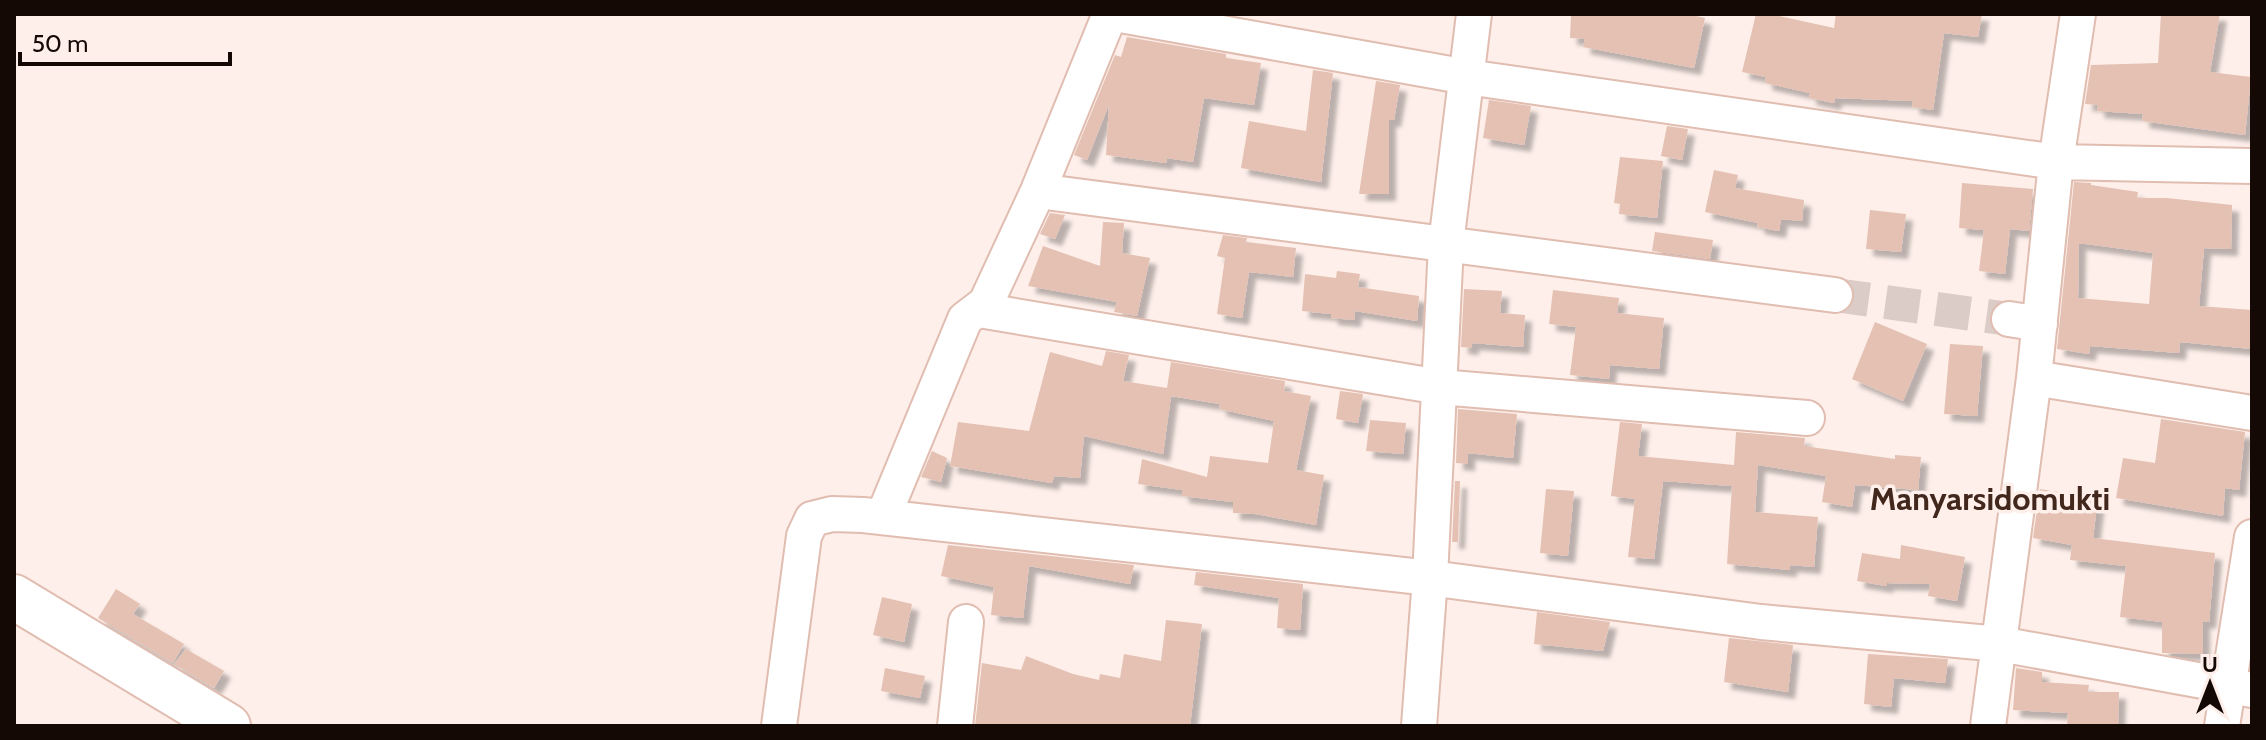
<svg xmlns="http://www.w3.org/2000/svg" width="2266" height="740" font-family="Cabin,sans-serif">
<style>
.building{fill:#e4c1b3;fill-rule:evenodd;filter:url(#shadow)}
.lines{fill:none;stroke-linecap:round;stroke-linejoin:round}
.street-tunnel{stroke:#dbccc8;stroke-width:34;stroke-dasharray:34 17;stroke-linecap:butt}
.street-casing{stroke:#e0bdb0;stroke-width:38}
.highway-casing{stroke:#e0bdb0;stroke-width:48}
.street{stroke:#fff;stroke-width:34}
.highway{stroke:#fff;stroke-width:44}
.labels{text-anchor:middle;stroke-width:7;stroke-linejoin:round;paint-order:stroke}
.quarter-label{font-size:32px;font-weight:bold;fill:#42271c;stroke:#feefea}
</style>
<defs>
<filter id="shadow"><feDropShadow dx="7" dy="7" stdDeviation="2" flood-color="#0004"/></filter>
</defs>
<rect width="100%" height="100%" fill="#feefea"/>
<!-- building -->
<path class="building" d="M1571 14H1687L1705 18 1694 68 1583 47 1585 39 1570 38Z
M1756 14H1770L1834 28 1836 14H1982L1978 37 1944 33 1933 110 1912 107 1913 101 1835 98 1834 103 1809 98 1810 93 1765 83 1766 77 1742 72Z
M2161 14H2220L2210 72 2251 77 2245 135 2142 121 2143 114 2097 111 2098 105 2085 104 2091 65 2158 63Z
M1127 37 1226 54V58L1261 63 1254 105 1204 98 1193 162 1167 158 1166 163 1106 155 1109 104 1087 160 1074 155 1115 55 1121 57Z
M1313 70 1333 73 1321 182 1241 168 1249 121 1306 131Z
M1376 81 1400 85 1394 120H1389V194H1359Z
M1489 100 1531 106 1524 145 1483 138Z
M1667 126 1688 129 1682 160 1661 156Z
M1620 157 1663 161 1657 218 1619 214 1620 204 1614 203Z
M1714 170 1738 175 1735 188 1804 200 1802 221 1781 219 1779 231 1757 227 1758 223 1705 212Z
M2074 182 2091 183V185L2138 192 2137 198H2167L2232 205 2231 249 2204 248 2199 306 2252 310V349L2180 342 2179 353 2090 346 2089 354 2057 349ZM2079 243 2153 253 2149 304 2078 298Z
M1962 183 2033 189 2029 231 2010 229 2005 274 1979 271 1984 230 1959 228Z
M1870 210 1906 214 1901 252 1866 249Z
M1050 213 1065 215 1055 239 1040 234Z
M1103 222 1124 223 1122 253 1150 258 1137 316 1114 312 1117 302 1028 286 1043 246 1100 266Z
M1655 232 1713 240 1710 259 1652 251Z
M1223 235 1247 238 1246 242 1296 248 1293 277 1249 272 1242 318 1217 314 1225 258 1217 256Z
M1337 271 1360 274 1358 287 1419 296 1417 321 1355 311 1354 320 1331 318V314L1302 311 1305 274 1336 278Z
M1464 289 1502 291 1500 313 1525 315 1523 347 1472 343V348L1461 347Z
M1553 290 1619 298 1617 313 1664 318 1659 369 1610 365 1609 379 1570 375 1576 327 1549 324Z
M1875 322 1927 344 1903 401 1852 379Z
M1950 344 1983 346 1977 416 1944 414Z
M1106 351 1129 355 1123 381 1167 388 1171 362 1285 381 1284 391 1311 396 1296 470 1324 475 1316 525 1255 514 1233 513V502L1182 496V490L1138 484 1142 459 1207 477 1210 456 1268 463 1274 421 1219 409 1220 404 1171 396 1163 454 1084 436 1080 478 1054 476 1052 483 950 466 958 422 1029 431 1050 352 1102 366Z
M1340 391 1363 394 1358 423 1336 419Z
M1458 409 1517 414 1513 458 1468 453V464L1456 463Z
M2161 419 2245 432 2239 490 2225 488 2223 516 2116 498 2123 458 2155 463Z
M1370 420 1406 423 1403 454 1366 451Z
M1620 422 1642 424 1638 456 1734 465 1736 432 1805 438 1804 446 1895 459V455L1921 457 1918 490 1855 485 1852 507 1822 502 1826 476 1758 465 1755 512 1818 517 1814 567 1790 565V570L1727 564 1732 486 1663 481 1654 559 1628 557 1635 499 1611 496Z
M932 451 947 458 941 482 921 477Z
M1455 481H1460L1458 542H1452Z
M1546 489 1574 491 1568 556 1540 553Z
M2040 489 2098 498 2093 538 2215 553 2209 622 2203 621V654L2162 653V622L2120 617 2126 566 2070 560 2072 545 2033 538Z
M948 545 1134 565 1130 584 1029 566 1023 618 991 615 994 587 941 576Z
M1901 545 1965 557 1957 601 1928 596 1930 584 1887 583 1886 586 1857 581 1862 553 1900 559Z
M1196 572 1303 584 1300 630 1277 628 1279 598 1194 585Z
M116 589 140 604 133 614 184 644 173 663 98 618Z
M882 597 912 604 904 642 873 635Z
M1537 612 1610 622 1603 651 1534 644Z
M1166 620 1202 624 1190 726H975L982 663 1021 670 1026 656 1073 674 1099 680 1100 674 1120 678 1124 654 1161 661Z
M1729 638 1793 645 1788 692 1724 682Z
M186 649 224 671 214 688 174 664Z
M1868 654 1948 659 1945 683 1894 678 1891 707 1864 704Z
M885 668 925 676 920 698 881 691Z
M2016 668 2042 672V682L2089 685 2088 692H2119L2118 726H2067L2068 713 2013 710Z"/>
<g class="lines">
<!-- street-tunnel -->
<path class="street-tunnel" d="M1835 295 2009 319"/>
<!-- street casing -->
<g class="street-casing">
<path id="street" d="M1115 14 1467 77 2056 162 2252 166
M1038 191 1835 295
M979 310 1440 387 1807 418
M2009 319 2040 324
M2034 378 2252 413
M883 517 965 319 986 303 1038 191 1110 14
M779 726 804 536 812 519 832 514 863 515 1430 578 1761 622 2000 644 2252 690
M955 726 966 622
M1419 726 1430 578 1446 244 1474 14
M1988 726 2034 378 2056 162 2078 14
M2222 726 2252 537"/>
</g>
<!-- highway casing -->
<g class="highway-casing">
<path id="highway" d="M14 597 228 726"/>
</g>
<!-- street -->
<use href="#street" class="street"/>
<!-- highway -->
<use href="#highway" class="highway"/>
</g>
<g class="labels">
<!-- quarter labels -->
<g class="quarter-label">
<text x="1990" y="510">Manyarsidomukti</text>
</g>
</g>
<!-- border -->
<rect width="2266" height="740" fill="none" stroke="#140905" stroke-width="32"/>
<!-- north arrow -->
<g transform="translate(2210 684)" stroke="#feefea" stroke-width="6" paint-order="stroke">
<path d="M0-6L14 30L0 20L-14 30Z" fill="#140905"/>
<text y="-12" font-size="22" font-weight="bold" text-anchor="middle" fill="#140905">U</text>
</g>
<!-- scale -->
<path d="M20 52v12h210v-12" fill="none" stroke="#140905" stroke-width="4"/>
<text x="32" y="52" font-size="24" fill="#140905" stroke="#feefea" stroke-width="6" paint-order="stroke">50 m</text>
</svg>
